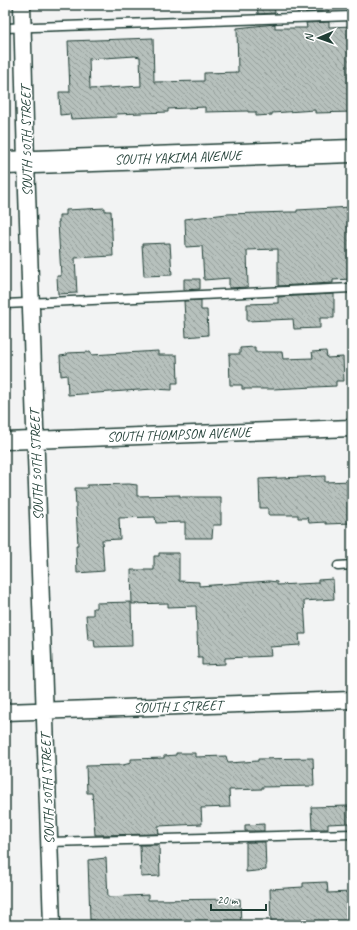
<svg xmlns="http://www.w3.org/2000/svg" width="357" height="930" font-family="Caveat,sans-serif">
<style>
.building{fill:url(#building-back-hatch);stroke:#1f3d34;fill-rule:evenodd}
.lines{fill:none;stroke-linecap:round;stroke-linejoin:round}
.service-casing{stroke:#1f3d34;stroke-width:11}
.minor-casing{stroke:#1f3d34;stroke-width:19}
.secondary-casing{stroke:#1f3d34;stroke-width:25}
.service{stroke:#fff;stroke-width:8}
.minor{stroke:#fff;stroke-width:16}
.secondary{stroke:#fff;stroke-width:22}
.labels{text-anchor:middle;stroke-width:3;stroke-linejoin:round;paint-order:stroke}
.street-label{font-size:14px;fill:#1f3d34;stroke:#fff}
</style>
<defs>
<pattern id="building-back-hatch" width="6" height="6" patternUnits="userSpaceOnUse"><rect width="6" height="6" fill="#b7c1bd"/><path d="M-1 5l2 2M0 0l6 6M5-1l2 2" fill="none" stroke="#949e9a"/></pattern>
</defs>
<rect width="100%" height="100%" fill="#f2f3f3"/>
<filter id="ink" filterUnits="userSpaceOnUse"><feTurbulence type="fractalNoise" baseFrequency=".025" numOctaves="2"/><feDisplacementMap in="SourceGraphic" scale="8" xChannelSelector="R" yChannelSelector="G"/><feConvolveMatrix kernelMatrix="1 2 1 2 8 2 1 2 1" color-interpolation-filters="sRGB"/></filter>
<g filter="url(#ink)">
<!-- building -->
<path class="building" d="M257 5H274L275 13 258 14Z
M306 5H329V11L306 12Z
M329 22V27L352 26V112L315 113V110L272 113V115L256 116V112H248V111L205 112V107L168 109V112L116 114 117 117 71 119 70 114 60 115 59 92H70L68 41 153 38 154 82 204 81V73L238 72 237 28 275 24V28H307L306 23ZM135 56 140 57 141 86 90 89 89 59Z
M352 207V279L333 280V283L278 286V249L247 250 248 287 229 288V278L204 280 202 246 186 247 185 219 227 214 289 212H297V210Z
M105 208V211H111L113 256 75 258 77 293 58 294 57 276H61L58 222H59V215H66V210Z
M170 243 172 275 144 276 142 244Z
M184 279H200V289L184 290Z
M334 294V318H320V328L294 329 293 319 247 321V304L278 303V297Z
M201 300V310H207L208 335 186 337 184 301Z
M255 347V352H282L283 359 313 358 312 352 326 351 327 358 343 357 344 381H336V386L273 389H242V385H230L229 354H240V348Z
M158 351V355H177L178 383H172V390L153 389 68 395 67 375 61 376 60 356 67 355V353L91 352V355Z
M325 476V482L352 481V523L326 524V522L309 523 308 518H298V515H268V508H260L259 479Z
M129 484 137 485V496L180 495V497H221V525H213L212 538H185V522L156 523 155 517 119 518 120 539 102 540 104 571 77 573 76 545H78L75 488H87V485Z
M159 553H179V581L199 582V586L269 581 277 582V585L318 583V580L333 579 334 599 304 601 306 634H299L300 645 270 647 271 656 225 658V664L202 665V658H198L196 606 168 607V603L132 604 131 570H154V556H159Z
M131 602 132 646 95 647 94 640H88L86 615H93V608H96V603Z
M176 753H195V757L226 756 228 763 258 761V759L313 758 314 786 262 787V789L229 790 230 807 201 808 202 824 158 826 159 834 95 835 92 793H87L86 766 123 765 131 763V759L164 758V756L176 755Z
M349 806 350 823 328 824V829H312L311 807Z
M264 824V831H245V825Z
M246 842H265L266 870 246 872Z
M140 845H159L160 876 141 877Z
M106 858 108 897 148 895V900L240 899 241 925H94V920H90L88 860Z
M327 882 328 893 352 892V925H271L270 889 303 887V883Z"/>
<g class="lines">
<!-- service casing -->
<g class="service-casing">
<path id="service" d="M5 28 352 16
M5 304 352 288
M338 566 352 565
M49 842 352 834"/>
</g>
<!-- minor casing -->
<g class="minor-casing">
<path id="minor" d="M22 5 26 162 52 925
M5 441 352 428
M5 712 352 700"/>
</g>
<!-- secondary casing -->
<g class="secondary-casing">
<path id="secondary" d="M5 163 352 151"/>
</g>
<!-- service -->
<use href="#service" class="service"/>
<!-- minor -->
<use href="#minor" class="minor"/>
<!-- secondary -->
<use href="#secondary" class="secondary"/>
</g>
</g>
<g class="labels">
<!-- street labels -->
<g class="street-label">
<text transform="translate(26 141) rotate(-91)" y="5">SOUTH 50TH STREET</text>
<text transform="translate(178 157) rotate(-2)" y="5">SOUTH YAKIMA AVENUE</text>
<text transform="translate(179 434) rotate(-2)" y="5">SOUTH THOMPSON AVENUE</text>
<text transform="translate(36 465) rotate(-92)" y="5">SOUTH 50TH STREET</text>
<text transform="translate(178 706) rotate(-2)" y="5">SOUTH I STREET</text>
<text transform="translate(47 789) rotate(-92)" y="5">SOUTH 50TH STREET</text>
</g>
</g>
<!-- margin -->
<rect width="357" height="930" fill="none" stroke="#fff" stroke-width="20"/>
<rect x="10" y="10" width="337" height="910" fill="none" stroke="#1f3d34" stroke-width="1.5" filter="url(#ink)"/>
<!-- north arrow -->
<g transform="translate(319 38) rotate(268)" stroke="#ffffff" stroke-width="3" paint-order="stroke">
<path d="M0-3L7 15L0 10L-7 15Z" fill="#1f3d34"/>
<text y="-6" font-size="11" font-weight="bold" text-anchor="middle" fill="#1f3d34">N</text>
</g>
<!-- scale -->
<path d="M211 904v6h55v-6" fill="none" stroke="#1f3d34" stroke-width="2"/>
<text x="217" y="904" font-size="12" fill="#1f3d34" stroke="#ffffff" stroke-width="3" paint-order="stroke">20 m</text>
</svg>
